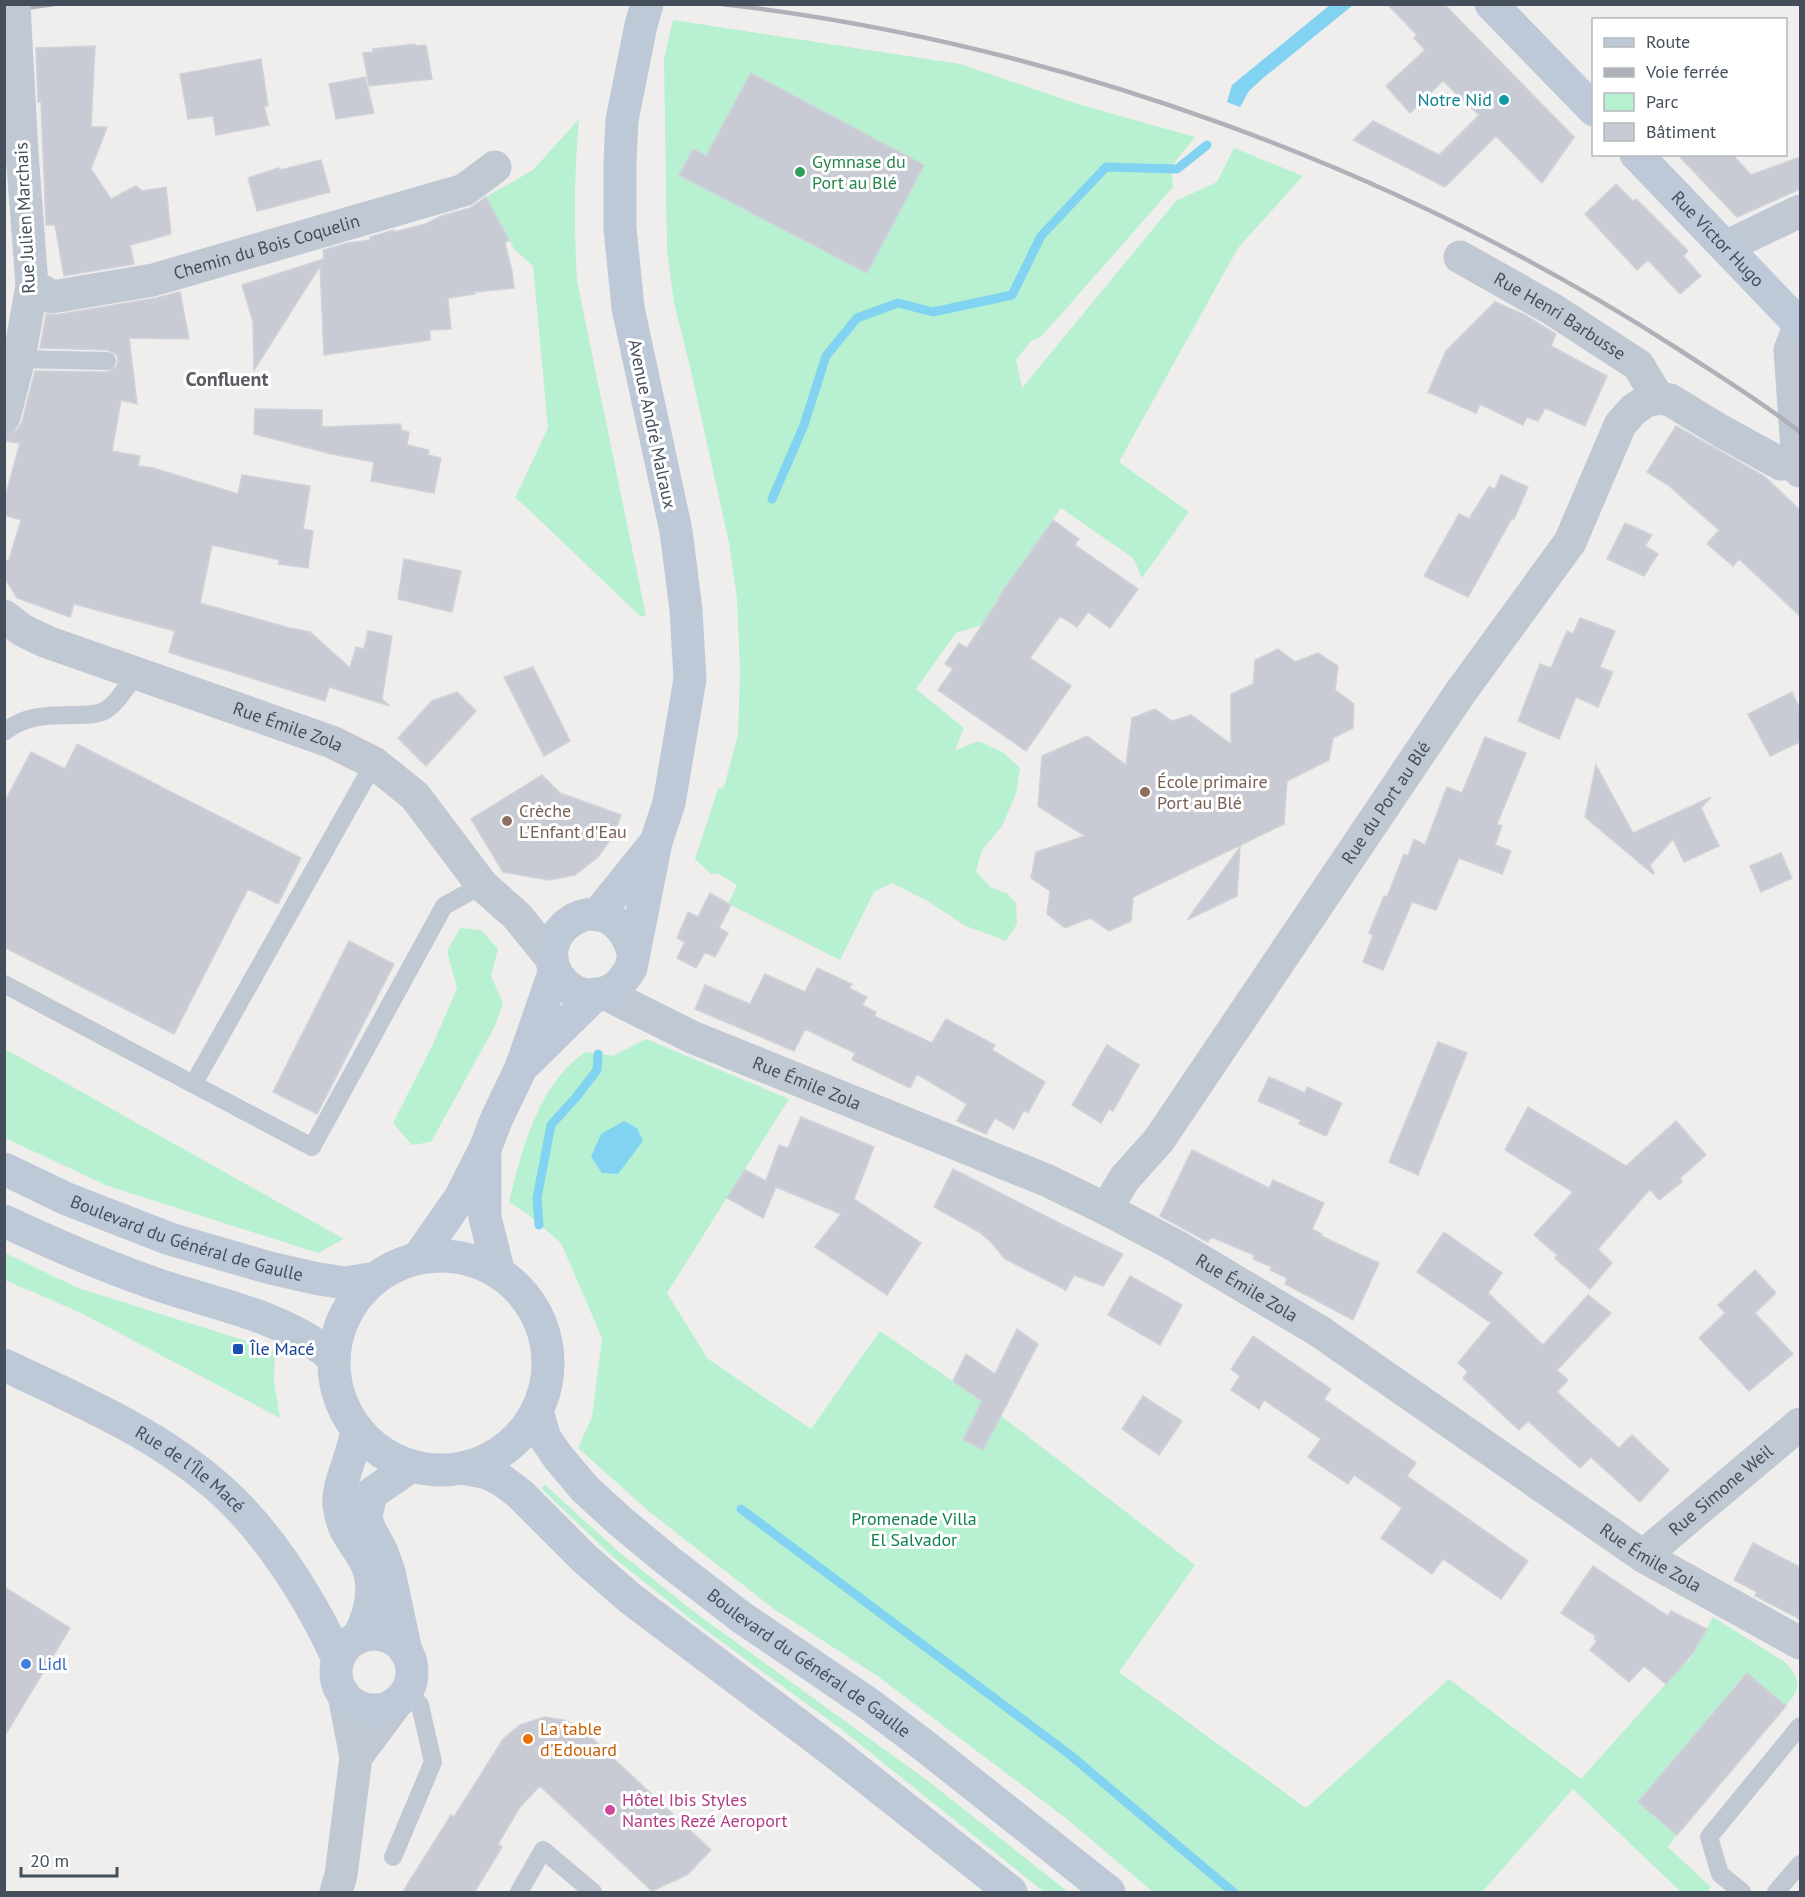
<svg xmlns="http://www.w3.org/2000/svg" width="1805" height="1897" font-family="'PT Sans',sans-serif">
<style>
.green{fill:#b7f1d1}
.water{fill:#81d3f1}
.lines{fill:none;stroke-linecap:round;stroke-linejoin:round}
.stream{stroke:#81d3f1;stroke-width:9}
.building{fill:#c8cbd3;stroke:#d0d2d9;stroke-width:1.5}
.lane{stroke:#bfc8d3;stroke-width:18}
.street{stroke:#bfc8d3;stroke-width:33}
.secondary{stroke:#bec9d8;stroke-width:33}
.rail{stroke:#aeb1b8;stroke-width:4.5}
.street-bridge{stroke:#bfc8d3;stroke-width:33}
.culture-dot{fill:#0f9aa8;stroke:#fff;stroke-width:2}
.leisure-dot{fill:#2e9e5b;stroke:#fff;stroke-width:2}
.education-dot{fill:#8d6e63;stroke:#fff;stroke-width:2}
.transit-dot{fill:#1a4fb4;stroke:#fff;stroke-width:2}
.shop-dot{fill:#3f7fe0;stroke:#fff;stroke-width:2}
.food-dot{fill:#e8710a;stroke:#fff;stroke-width:2}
.hotel-dot{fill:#d1479c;stroke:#fff;stroke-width:2}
.labels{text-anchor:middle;stroke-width:6;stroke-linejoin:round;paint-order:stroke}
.culture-label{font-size:18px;fill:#0d838f;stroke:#fff;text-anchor:end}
.leisure-label{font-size:18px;fill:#27864d;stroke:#fff;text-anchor:start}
.street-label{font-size:18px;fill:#444f5b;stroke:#fff}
.education-label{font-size:18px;fill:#785e54;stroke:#fff;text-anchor:start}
.transit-label{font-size:18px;fill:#164399;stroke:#fff;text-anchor:start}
.park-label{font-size:18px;fill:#118150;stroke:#fff}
.shop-label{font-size:18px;fill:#366cbe;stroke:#fff;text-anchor:start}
.food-label{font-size:18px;fill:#c56008;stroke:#fff;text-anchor:start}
.hotel-label{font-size:18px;fill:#b23c85;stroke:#fff;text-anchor:start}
.neighbourhood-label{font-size:20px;font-weight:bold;fill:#595d62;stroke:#fff}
</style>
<rect width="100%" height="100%" fill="#f0eded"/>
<!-- green -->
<path class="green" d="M673 20 960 64 1078 104 1195 137 1171 167 1173 187 1041 337 1031 341 1016 360 1022 388 1176 201 1217 182 1234 148 1303 176 1238 248 1119 462 1189 512 1142 578 1133 558 1061 508 998 598 982 625 956 633 916 689 964 728 955 751 978 741 1004 753 1020 768 1016 794 1002 826 982 850 976 871 990 887 1008 894 1016 903 1017 924 1006 941 966 926 929 902 892 883 874 892 840 960 731 905 729 902 737 885 719 874H711L695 859 718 789 724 787 738 735 740 671 737 598 729 543 691 371 674 303 667 250 664 59Z
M579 119C574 174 574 227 577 281L646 616H640L525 506 515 498 548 428 533 266 514 249 486 197 533 170Z
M460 928 481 930 498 949 491 976 503 1003 495 1026 431 1142 412 1145 393 1123 433 1044 457 988 447 951Z
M646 1039 789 1099 667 1293 708 1359 811 1429 880 1331 983 1402 1195 1565 1119 1672 1306 1808 1449 1679 1581 1779 1687 1660 1689 1661 1713 1617 1786 1663C1801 1681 1801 1688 1786 1706L1746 1673 1638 1802 1677 1835 1668 1847 1711 1887 1707 1892H1681L1573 1789 1482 1892H1153L1067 1819 876 1675 774 1609 651 1513 578 1448 592 1417 602 1338 561 1243 525 1212 509 1202C522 1149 538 1085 585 1052L613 1056Z
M5 1049 344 1239 318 1253 108 1186 5 1138Z
M5 1253 78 1288 275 1350 274 1382 280 1418 81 1313 5 1280Z
M545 1485 619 1552 697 1614 932 1784 1068 1892H1044L841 1729 692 1620 614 1558 541 1488Z"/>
<!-- water -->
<path class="water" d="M1330 5H1353L1262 79 1249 91 1240 107 1227 102 1232 85Z
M624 1121 637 1128 643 1141 618 1174 602 1173 591 1157 601 1134Z"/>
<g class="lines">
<!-- stream -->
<path class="stream" d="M772 499 804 425 826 356 857 318 898 303 933 312 1012 295 1041 236 1106 167 1177 169 1207 145
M539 1225 537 1198 551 1125 577 1096 597 1070 598 1054
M741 1509 1069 1754 1233 1892"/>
</g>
<!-- building -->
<path class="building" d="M1387 4H1444L1574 137 1542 183 1496 136 1445 187 1353 140 1373 121 1439 155 1479 115 1443 81 1410 113 1386 86 1425 50 1414 38 1417 35Z
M415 44V46L426 45 432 79 369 86 363 53 373 52V49Z
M95 46 91 127H107L91 169 111 199 136 186 142 191 166 187 171 234 130 245 134 264 64 276 55 225H46L41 102H38L36 48Z
M261 59 268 106H264L269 125 216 135 213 116 188 119 180 74Z
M751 73 924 165 867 273 679 175 693 149 706 156Z
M365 77 374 113 336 119 329 84Z
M1677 154H1732L1751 175 1800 157V189L1737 217Z
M321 160 330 192 257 211 248 178 279 168 280 170Z
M1616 184 1633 201 1636 199 1688 251 1683 256 1701 276 1680 294 1648 260 1637 270 1585 214Z
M486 197 509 240 505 243 512 271 514 288 474 292 475 294 448 298 451 329 430 330V340L324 355 320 266 254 370 253 322 242 285 324 259 323 250 348 243 370 240V237L394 230V232L426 224 441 216 470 208Z
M180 292 189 339 129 338 137 404 121 400 112 451 140 456 138 466 153 468 238 494 242 475 310 486 303 529 313 531 308 568 278 564 280 560 212 545 200 603 290 628 310 632 350 668 356 647 364 649 368 631 392 636 382 699 390 706 329 687 325 701 180 656 169 652 175 631 74 604 70 617 17 598 4 577V562L9 560 21 520 4 515V501L20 443 4 441V435L17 430 22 422 35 371 107 372 116 367 118 362 117 355 108 350 40 348 46 314 55 315 156 298Z
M1495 302 1525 315 1556 334 1551 346 1607 376 1585 426 1545 408 1538 421 1527 417 1523 425 1480 404 1476 413 1428 392 1446 351Z
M255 409 322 410V427L401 424V430L409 432 407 445 429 450 428 455 441 458 434 493 371 481 374 462 332 454 254 434Z
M1676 426 1764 476 1800 510V616L1739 559 1733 566 1707 544 1719 530 1668 485 1647 472Z
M1501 475 1528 487 1514 519 1512 518 1468 597 1424 576 1459 514 1469 519 1489 487 1495 489Z
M1053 520 1079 539 1075 545 1138 589 1110 628 1088 612 1077 627 1060 616 1030 658 1071 686 1026 751 938 690 953 669 945 664 959 643 967 648 999 599 998 598Z
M1625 523 1652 535 1645 546 1658 554 1644 576 1607 559Z
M404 559 461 571 452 612 398 599Z
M1580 618 1615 631 1600 667 1613 672 1598 707 1576 697 1559 739 1518 721 1540 664 1551 668 1567 631 1573 634Z
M1278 649 1295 662 1318 653 1338 666 1335 690 1354 704 1353 728 1333 738 1329 760 1287 781 1284 824 1133 897 1131 921 1109 931 1090 918 1065 928 1047 914 1050 891 1031 878 1036 852 1085 836 1038 806 1042 756 1087 736 1126 765 1132 718 1155 709 1172 721 1191 715 1231 744V694L1253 684 1255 660Z
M533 667 570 741 544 756 504 677Z
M457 692 476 711 426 766 398 738 432 701Z
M1792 692 1800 709V742L1770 756 1748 714Z
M1485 737 1526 753 1497 824 1502 826 1495 845 1511 851 1502 874 1459 858 1436 910 1412 902 1383 970 1363 962 1373 935 1369 933 1384 896 1387 897 1404 854 1408 856 1414 839 1425 845 1447 787 1462 793Z
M77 744 301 858 278 904 248 889 174 1034 4 947V803L31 752 65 769Z
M1596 765 1633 833 1711 797 1701 808 1719 846 1684 862 1673 839 1650 865 1654 873 1653 874 1585 817Z
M542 775 564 797 563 794 621 815 613 836 598 857 575 875 549 880 503 872 471 819Z
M1240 847 1237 896 1187 920Z
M1781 853 1792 878 1761 892 1750 866Z
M710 893 731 905 719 928 728 933 715 957 705 952 696 968 677 958 685 942 677 938 688 912 698 917Z
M349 941 394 964 317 1114 273 1092Z
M817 968 852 984 849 988 867 997 862 1005 876 1012 874 1016 932 1043 946 1019 995 1045 992 1050 1045 1082 1028 1113 1024 1110 1014 1129 995 1118 986 1134 957 1121 967 1104 917 1074 910 1088 852 1060 855 1053 805 1029 794 1051 695 1009 705 985 750 1004 765 974 805 992Z
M1438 1042 1467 1053 1418 1175 1389 1162Z
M1107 1045 1139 1065 1113 1111 1109 1109 1101 1123 1072 1105Z
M1269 1077 1305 1093 1307 1087 1342 1103 1326 1136 1299 1124 1301 1120 1258 1101Z
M1528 1107 1626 1166 1676 1121 1706 1155 1680 1178 1682 1182 1659 1200 1650 1189 1598 1249 1612 1263 1590 1289 1555 1258 1557 1255 1534 1235 1573 1192 1505 1150Z
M801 1117 874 1147 854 1199 921 1243 887 1295 815 1247 841 1214 776 1187 763 1218 727 1198 745 1170 766 1181 779 1145 788 1148Z
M1192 1150 1269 1188 1273 1180 1324 1203 1312 1229 1322 1234 1321 1236 1379 1263 1353 1320 1285 1284 1287 1278 1270 1270 1272 1267 1253 1259 1254 1255 1211 1237 1208 1242 1160 1216Z
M953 1169 1067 1227 1123 1254 1103 1286 1074 1275 1066 1290 1005 1259 991 1242 979 1232 934 1207Z
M1444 1232 1502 1273 1488 1293 1543 1345 1588 1295 1611 1313 1557 1370 1568 1380 1557 1392 1619 1448 1632 1435 1669 1470 1640 1502 1591 1457 1580 1468 1528 1421 1519 1430 1463 1378 1468 1372 1458 1363 1491 1323 1417 1272Z
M1755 1270 1776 1293 1755 1313 1793 1354 1749 1391 1699 1338 1725 1313 1718 1305Z
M1130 1276 1182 1305 1160 1345 1108 1315Z
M1017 1329 1038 1344 983 1450 963 1440 982 1401 953 1381 966 1354 995 1374Z
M1253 1336 1331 1389 1324 1399 1416 1463 1407 1476 1528 1561 1501 1599 1443 1559 1432 1574 1381 1538 1402 1508 1354 1475 1348 1484 1308 1457 1321 1439 1264 1400 1259 1409 1231 1390 1240 1376 1231 1369Z
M1143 1396 1182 1421 1159 1455 1122 1429Z
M1753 1543 1800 1567V1619L1755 1596 1757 1592 1734 1580Z
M1593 1566 1668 1616 1671 1611 1707 1629 1693 1653 1666 1684 1644 1666 1629 1682 1590 1650 1597 1641 1594 1639 1596 1636 1561 1613Z
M4 1587 70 1628 4 1737Z
M1747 1673 1786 1706 1677 1835 1638 1802Z
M544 1717 564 1720 581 1728 711 1850 687 1875 652 1891 540 1786 520 1807 498 1844 502 1847 474 1893H402L451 1815 454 1817 503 1739 520 1725Z"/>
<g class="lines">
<!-- lane -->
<path class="lane" d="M19 359 107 361
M4 732C25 715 49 715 75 715 84 715 94 715 102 712 116 706 127 686 136 674
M4 984 312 1147 444 906 482 885
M194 1083 374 763
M393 1857 433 1762 420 1705 407 1690
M519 1892 543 1850 593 1892
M1742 1892 1720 1874 1709 1837 1800 1726
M1776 1892 1800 1864"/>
<!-- street -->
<g class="street">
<path d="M1729 250 1738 241 1800 211"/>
<path id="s1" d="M1460 257 1552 309 1638 365 1658 398"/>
<path id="s2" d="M32 285 52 297 153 280 464 190 495 167"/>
<path d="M1800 332 1795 337 1790 350 1798 464 1800 471"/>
<path d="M4 417 19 359 32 285 22 153 16 44"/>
<path id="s3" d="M4 616 22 630 47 642 332 742 374 763 415 796 482 885 517 916 552 959"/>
<path id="s4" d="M606 994 692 1037 1046 1180 1106 1209 1176 1246 1319 1331 1643 1556 1800 1643"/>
<path id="s5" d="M1106 1209 1125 1178 1159 1140 1460 693 1570 542 1620 425 1633 410 1646 401 1658 398 1670 400 1721 431 1781 464H1798"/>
<path id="s6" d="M1643 1556 1800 1424"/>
<path d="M356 1757 397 1702"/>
<path d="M336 1892 341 1875 356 1757 344 1695"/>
</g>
<!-- secondary -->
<g class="secondary">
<path d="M1491 4 1594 110"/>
<path id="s7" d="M1636 154 1800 325"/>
<path d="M597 915 651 848"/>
<path d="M633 951C606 872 521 938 563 982 570 990 582 996 592 995 613 993 620 986 631 968L656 842 669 803 690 679 686 610 676 531 628 308 620 228V161L622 120 641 25 647 4"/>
<path d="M527 1062 596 994"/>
<path d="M485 1156V1218L499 1273"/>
<path id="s8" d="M4 1169 67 1199 170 1239 270 1268 319 1279 345 1283 376 1278"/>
<path d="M4 1221C53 1244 102 1265 153 1283 215 1305 282 1314 334 1358"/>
<circle cx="441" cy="1363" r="107"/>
<path d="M418 1258 460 1198 485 1149 497 1118 521 1068 555 970"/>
<path id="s9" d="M4 1365C79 1400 158 1434 220 1489 254 1519 282 1558 305 1596 318 1619 328 1635 338 1660"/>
<path id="s10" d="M537 1412 545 1438 558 1457 585 1489 620 1521 667 1560 741 1617 869 1704 926 1747 1109 1892"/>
<path d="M357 1429C355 1452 336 1487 339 1505 343 1533 351 1536 364 1559 379 1585 371 1613 358 1638"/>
<path d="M463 1468 488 1473 503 1481 520 1494 585 1559 631 1599 829 1748 1011 1892"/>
<circle cx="374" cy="1672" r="38"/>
<path d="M406 1652 389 1572 382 1552 368 1526 366 1516 371 1494 411 1466"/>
</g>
<!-- rail -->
<path class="rail" d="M722 4C1057 43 1396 167 1678 349 1719 376 1762 402 1800 432
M4 11 54 4"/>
<!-- street-bridge -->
<path class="street-bridge" d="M14 4 16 44"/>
</g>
<!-- markers -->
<circle class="culture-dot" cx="1504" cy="100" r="6"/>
<circle class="leisure-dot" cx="800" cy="172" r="6"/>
<g class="education-dot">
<circle cx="1145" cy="792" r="6"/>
<circle cx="507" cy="821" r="6"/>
</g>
<rect class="transit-dot" x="232" y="1343" width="12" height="12" rx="3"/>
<circle class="shop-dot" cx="26" cy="1664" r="6"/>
<circle class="food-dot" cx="528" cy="1739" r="6"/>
<circle class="hotel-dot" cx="610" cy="1810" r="6"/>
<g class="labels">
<!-- culture labels -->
<g class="culture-label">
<text x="1492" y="106">Notre Nid</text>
</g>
<!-- leisure labels -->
<g class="leisure-label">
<text x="812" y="168">Gymnase du<tspan x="812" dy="21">Port au Blé</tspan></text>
</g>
<!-- street labels -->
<g class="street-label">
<text transform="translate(25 218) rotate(-93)" y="6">Rue Julien Marchais</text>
<text dy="6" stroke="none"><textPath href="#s7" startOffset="118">Rue Victor Hugo</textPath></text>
<text dy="6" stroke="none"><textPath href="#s2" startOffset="244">Chemin du Bois Coquelin</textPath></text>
<text dy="6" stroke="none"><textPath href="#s1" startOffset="116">Rue Henri Barbusse</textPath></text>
<text transform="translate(652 424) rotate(78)" y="6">Avenue André Malraux</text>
<text dy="6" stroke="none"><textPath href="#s3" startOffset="306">Rue Émile Zola</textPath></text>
<text dy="6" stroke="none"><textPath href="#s5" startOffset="494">Rue du Port au Blé</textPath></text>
<text dy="6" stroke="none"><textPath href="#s4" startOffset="220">Rue Émile Zola</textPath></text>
<text dy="6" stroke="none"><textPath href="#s8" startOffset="196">Boulevard du Général de Gaulle</textPath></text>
<text dy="6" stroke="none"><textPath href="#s4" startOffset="706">Rue Émile Zola</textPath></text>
<text dy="6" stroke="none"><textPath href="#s9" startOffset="214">Rue de l'Île Macé</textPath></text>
<text dy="6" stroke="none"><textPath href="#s6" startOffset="102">Rue Simone Weil</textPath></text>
<text dy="6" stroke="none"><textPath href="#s4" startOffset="1192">Rue Émile Zola</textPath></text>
<text dy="6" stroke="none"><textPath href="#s10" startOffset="376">Boulevard du Général de Gaulle</textPath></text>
</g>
<!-- education labels -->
<g class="education-label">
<text x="1157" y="788">École primaire<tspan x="1157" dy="21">Port au Blé</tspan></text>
<text x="519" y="817">Crèche<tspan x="519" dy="21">L'Enfant d'Eau</tspan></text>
</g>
<!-- transit labels -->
<g class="transit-label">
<text x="250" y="1355">Île Macé</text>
</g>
<!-- park labels -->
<g class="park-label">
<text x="914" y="1525">Promenade Villa<tspan x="914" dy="21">El Salvador</tspan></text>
</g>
<!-- shop labels -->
<g class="shop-label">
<text x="38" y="1670">Lidl</text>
</g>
<!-- food labels -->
<g class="food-label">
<text x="540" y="1735">La table<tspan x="540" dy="21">d'Edouard</tspan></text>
</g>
<!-- hotel labels -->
<g class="hotel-label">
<text x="622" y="1806">Hôtel Ibis Styles<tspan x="622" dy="21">Nantes Rezé Aeroport</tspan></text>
</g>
<!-- neighbourhood labels -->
<g class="neighbourhood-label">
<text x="227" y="386">Confluent</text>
</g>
</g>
<!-- border -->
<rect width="1805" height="1897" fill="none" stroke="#444f5b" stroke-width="12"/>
<!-- legend -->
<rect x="1592" y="18" width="195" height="138" fill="#ffffff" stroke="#b4b9bd" stroke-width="1.5"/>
<rect x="1604" y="38" width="30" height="9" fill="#bec9d8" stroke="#b4b9bd" stroke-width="1.5"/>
<text x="1646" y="48" font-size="18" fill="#444f5b">Route</text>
<rect x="1604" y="68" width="30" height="9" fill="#aeb1b8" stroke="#b4b9bd" stroke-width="1.5"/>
<text x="1646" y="78" font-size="18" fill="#444f5b">Voie ferrée</text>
<rect x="1604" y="93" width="30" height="18" fill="#b7f1d1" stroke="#b4b9bd" stroke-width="1.5"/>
<text x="1646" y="108" font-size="18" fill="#444f5b">Parc</text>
<rect x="1604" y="123" width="30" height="18" fill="#c8cbd3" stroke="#b4b9bd" stroke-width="1.5"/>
<text x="1646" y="138" font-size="18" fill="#444f5b">Bâtiment</text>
<!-- scale -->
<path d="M21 1867v9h96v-9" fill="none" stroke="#444f5b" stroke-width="3"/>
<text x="30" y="1867" font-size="18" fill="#444f5b" stroke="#ffffff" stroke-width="4.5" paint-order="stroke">20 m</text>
</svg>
